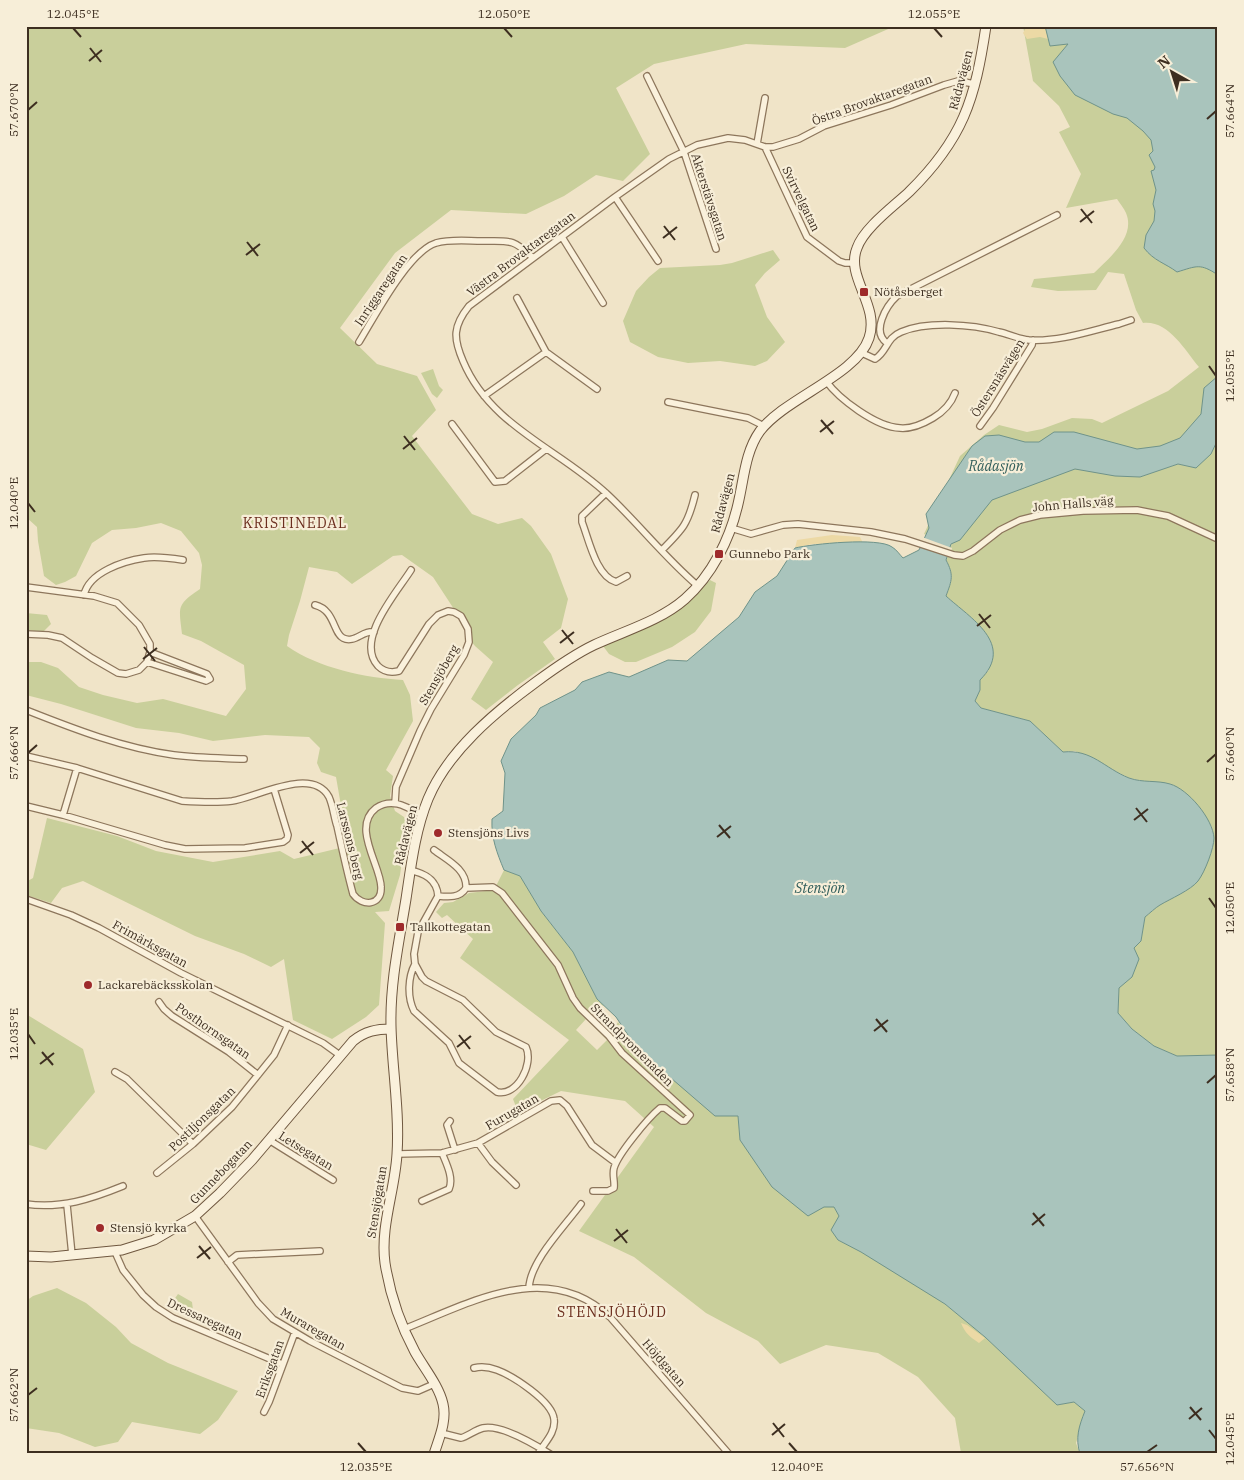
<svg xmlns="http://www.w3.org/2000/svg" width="1244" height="1480" font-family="'IBM Plex Serif',serif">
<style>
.green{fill:#c9cf9b;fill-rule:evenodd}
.sand{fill:#ecd9a5}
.water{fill:#a9c4bc;stroke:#6f938a}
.pier{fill:#f0e4c8}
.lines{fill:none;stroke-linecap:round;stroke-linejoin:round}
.street-casing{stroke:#8d765c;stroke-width:8}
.secondary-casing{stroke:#6f573f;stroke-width:11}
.street{stroke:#faf1dc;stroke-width:5.5}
.secondary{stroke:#faf1dc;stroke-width:9}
.ticks{fill:none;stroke:#3d2e20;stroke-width:2}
.poi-dot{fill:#9e2a2b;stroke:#f7eed8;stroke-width:2}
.labels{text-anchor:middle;stroke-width:4.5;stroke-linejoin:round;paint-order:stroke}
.street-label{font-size:12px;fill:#3d2e20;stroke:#f7eed8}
.poi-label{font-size:12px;fill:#3d2e20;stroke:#f7eed8;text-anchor:start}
.water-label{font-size:14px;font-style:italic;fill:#2f5d5a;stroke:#f7eed8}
.neighbourhood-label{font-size:14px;letter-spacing:1px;fill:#6b2e1e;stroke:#f7eed8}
.neatline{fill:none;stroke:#3d2e20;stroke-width:2}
.ticks-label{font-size:12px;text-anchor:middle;fill:#3d2e20}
</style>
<rect width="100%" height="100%" fill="#f0e4c8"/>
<!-- green -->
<path class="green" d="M26 26H895L845 48 746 44 654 64 616 88 650 154 623 181 596 175 564 196 526 214 451 210 395 253 340 328 377 364 417 376 436 410 412 436 472 514 498 524 522 518 531 526 551 554 568 599 561 628 543 642 555 659 518 685 486 710 471 699 493 662 475 646 467 636V629L433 577 402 555 393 556 352 584 337 572 309 567 300 601 289 635 287 646C318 668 366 678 403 680L410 695 413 721 386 770 393 776 390 796 395 811 404 817 407 825 400 875 389 911 375 912 385 923 379 1005 366 1017 332 1039 293 1020 284 959 271 967 244 954 195 936 83 881 62 888 51 903 26 895V882L33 878 47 818 117 836 156 851 213 862 280 851 294 859 348 846 336 777 321 772 317 763 320 748 309 737 265 735 213 741 179 733 136 728 61 704 26 695V662H41L58 668 79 687 103 695 137 703 163 699 226 716 246 689 244 665 201 641 182 634C179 607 176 605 200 589L202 565 199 553 181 531 161 523 136 528 112 530 92 543 76 576 65 582 56 585 44 576 38 541 37 527 26 517Z
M1023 26H1218V437L1214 441 1211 454 1218 439V1055L1177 1056 1154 1046 1132 1029 1118 1013 1119 988 1134 948 1141 941 1145 917 1158 906 1198 881 1171 784 1147 782 1129 778 1075 751 1063 752 1030 721 981 708 975 701 980 690V679L989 670 959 608 946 596C952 580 954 575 946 560L952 543 924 534 960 456 984 435 999 425 1027 432 1042 429 1072 418 1092 419 1102 423 1168 391 1199 367C1184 349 1168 320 1143 323L1136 310 1124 274 1108 272 1096 290 1058 291 1031 287 1034 279 1094 273C1109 258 1136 237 1126 213 1124 208 1120 204 1117 199L1066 208 1081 174 1059 132 1070 127 1059 106 1033 81ZM1178 463 1196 468 1178 464 1140 477 1114 475Z
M773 250 780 260 765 273 755 285 767 317 785 342 767 361 755 366 720 361 688 363 658 357 630 342 623 321 636 291 649 277 660 268 720 265 732 263Z
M433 369 439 386 443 390 437 398 432 394 421 373Z
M710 580 716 583 711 611 695 632 672 647 636 662H625L609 654 603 646 642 629 682 608Z
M26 613 47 615 51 624 43 632 26 630Z
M504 870 520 876 541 911 573 952 597 999 604 1006 597 1004 590 1014 611 1034 618 1022 634 1044 738 1116 740 1140 824 1206 834 1207 839 1216 838 1240C873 1257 915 1281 946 1305 985 1335 1021 1370 1057 1405L1074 1402 1086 1411 1076 1443 1080 1454H956L961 1453 955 1418 918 1377 878 1353 826 1345 780 1364 758 1341 706 1313 634 1257 579 1231 654 1127 625 1101 561 1091 518 1112 513 1099 569 1040 460 958 473 939 447 915 442 918 436 912 444 903 453 902 469 893 494 890ZM586 1019 607 1040 597 1050 576 1030Z
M26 1014 83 1049 95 1092 46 1150 26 1144Z
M57 1288 86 1303 116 1327 131 1343 168 1363 238 1391 218 1420 200 1434 132 1422 118 1442 95 1447 59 1433 26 1428V1301L33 1296Z
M178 1294 192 1302 193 1310 189 1316 171 1304Z"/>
<!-- sand -->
<path class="sand" d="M1027 26H1045L1048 39 1040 37 1027 39 1023 33Z
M832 535 860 537 862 541V543L812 544 795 548 797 540Z
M961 1323 967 1325 985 1338 979 1343C970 1337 965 1333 961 1323Z"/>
<!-- water -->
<path class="water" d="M1045 26H1218V275C1200 263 1197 266 1177 272 1165 263 1154 261 1144 248L1146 235 1154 221 1155 211 1153 204 1156 190 1151 171 1154 170 1155 167 1149 155 1153 151 1151 140 1143 131 1127 118 1113 114 1075 95 1060 76 1053 62 1068 44 1050 46Z
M1218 376V439L1211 454 1196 468 1178 464 1140 477 1115 476 1075 469 992 500 960 540 951 544 946 560C954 575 952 580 946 596 970 618 1016 644 980 680V690L975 701 981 708 1030 721 1063 752C1092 749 1104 768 1129 778 1143 783 1157 780 1170 784 1188 789 1213 819 1214 838 1214 848 1205 872 1198 881 1191 890 1170 899 1160 905 1155 908 1150 913 1145 917L1141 941 1134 948 1139 959 1132 977 1119 988 1118 1013 1132 1029 1154 1046 1177 1056 1218 1055V1454H1080C1075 1438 1079 1426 1085 1411L1074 1402 1057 1405 985 1337 945 1304 861 1252 838 1240 831 1230 839 1216 834 1207H824L808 1216 772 1187 740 1140 738 1116H715L657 1066 634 1044 616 1017 597 999 573 952 541 911 520 876 504 870C497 853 491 838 492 819L503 811 505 773 501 761 511 739 536 715 540 708 575 690 582 682 609 672 629 677 668 660 687 661 739 617 755 592 777 576 795 548C812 544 879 537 892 547 896 549 900 555 903 558L919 550 929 528 926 514 972 446 985 436 999 435 1025 442H1039L1054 432H1074L1137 449 1160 446 1180 438 1201 414 1204 388Z"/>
<!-- pier -->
<path class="pier" d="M922 537 952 548 949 557 918 546Z"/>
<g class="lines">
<!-- street casing -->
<g class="street-casing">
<path id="street" d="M647 76 684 152 716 249
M757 144 765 98
M765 147 807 237 839 261 845 263H854
M615 197 658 261
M562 237 603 303
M359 342C375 316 408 252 436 243 450 239 467 241 482 241 509 241 513 238 533 258
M887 343C871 332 886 306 897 296L1057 215
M546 352 597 389
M862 353 875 359C887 352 886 338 901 332 927 321 972 324 999 332 1009 334 1018 339 1029 340 1059 342 1090 331 1119 324L1131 320
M826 381C839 399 876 427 900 428 911 429 923 424 933 418 943 412 951 404 955 393
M484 396 546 352 517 298
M668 402 748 418 764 426
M452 424 495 482 505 481 546 449
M980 426 993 408 1032 345 1033 340
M606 493 582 516V522C589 540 596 576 616 582L627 576
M731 528 751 534 783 525 798 524 871 532 905 539 954 555 963 556 973 551 1000 530 1020 520 1040 515 1083 511 1137 510 1168 516 1218 539
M662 550C683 529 688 524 695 495
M698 586C665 558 638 523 607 494 559 449 490 426 463 361 453 338 453 326 469 306L615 197 669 159 697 145 728 138 745 140 765 147H773L799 139 824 126 891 105 944 85 958 81 975 84
M26 587 94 596 117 603 139 625 150 644V652L147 662 139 670 126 674 118 673 92 658 62 638 48 635 26 634
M84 595C89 572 124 561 144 558 157 556 170 558 183 560
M315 605C335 610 333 633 343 638 354 644 363 630 374 632
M147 662 206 681 210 679 207 674 150 652
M26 710C74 729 123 748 174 755 197 758 220 758 244 759
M26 756 77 768 182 801C199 802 216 803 232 801 258 797 312 766 329 797 333 806 334 817 337 826 342 849 347 872 353 894 362 907 382 906 381 887 381 866 351 827 376 808 392 797 407 807 422 815
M395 803 396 787 420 731 431 709 464 655 469 642 468 629 461 616 454 612 448 611 438 615 429 624 399 671C391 673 384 672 378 666 354 640 398 591 411 570
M26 806 63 815 165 845 185 849 245 848 283 842 287 839 288 835 274 789
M63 815 77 768
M409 870C424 873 437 879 438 896 449 897 460 898 466 888 467 869 447 860 434 850
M466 888 493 887 502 893 558 965 573 998 580 1008 609 1036 622 1053 690 1115 685 1121H682L665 1108H660C648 1118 618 1154 614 1168 612 1175 615 1181 614 1188L608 1191H593
M26 899 71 915 99 928 181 973 323 1043 341 1056
M415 964 422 977 426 981 463 1000 496 1032 526 1047C534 1064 517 1097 497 1092L459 1063 449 1043 414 1011C407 997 408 977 415 964Z
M415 964 414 954 418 932 438 896
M159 1002 164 1009 172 1016 229 1052 258 1075
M115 1072 127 1079 193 1144
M450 1121 447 1125 455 1150
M269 1140 333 1180
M478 1143 492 1162 516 1185
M397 1154 442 1153 478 1143 551 1101 560 1100 567 1106 592 1145 616 1163
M157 1173 193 1144 232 1107 274 1055 288 1025
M422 1201 449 1189C454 1178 446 1163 442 1153
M26 1204C61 1209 91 1199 123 1186
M67 1205 72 1255
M195 1216 258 1303 273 1319 310 1341 402 1388 418 1391 434 1384
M115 1252 123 1270 143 1295 156 1307 173 1318 282 1364
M228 1262 237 1255 320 1251
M529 1288C530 1261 565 1226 581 1204
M404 1329C470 1303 547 1258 610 1317L729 1454
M474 1368C482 1366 489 1367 497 1370 513 1376 552 1401 554 1419 556 1433 544 1443 538 1454
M264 1412 269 1402 295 1332
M441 1433 461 1438C468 1436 475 1430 483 1428 501 1424 534 1444 550 1454"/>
</g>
<!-- secondary casing -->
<g class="secondary-casing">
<path id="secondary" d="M26 1256 51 1257 122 1250 154 1240 195 1216 220 1193 252 1160 353 1041C365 1031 377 1029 391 1029
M434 1454C439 1438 447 1421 443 1404 439 1386 424 1368 415 1352 400 1324 390 1295 385 1263 380 1227 395 1190 397 1154 400 1111 392 1069 391 1026 390 983 399 942 406 899 411 866 415 831 428 799 448 751 495 712 536 682 555 668 573 655 594 645 624 631 660 621 685 599 712 575 730 539 738 504 744 479 745 452 760 431 785 398 857 375 869 338 880 305 845 277 857 248 864 228 893 207 909 192 963 139 975 100 986 26"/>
</g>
<!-- street -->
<use href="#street" class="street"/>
<!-- secondary -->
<use href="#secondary" class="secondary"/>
</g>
<!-- ticks -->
<path class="ticks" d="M73 28 81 37M504 28 512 37M934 28 942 37M90 48 101 62M89 61 102 50M28 110 37 102M1207 119 1216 111M1081 209 1092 223M1080 222 1094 211M664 226 675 240M663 238 677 227M247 242 258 256M246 255 260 244M1209 366 1216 376M821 420 833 434M820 432 834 421M404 436 415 450M403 449 417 438M28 503 35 512M979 614 990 628M977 626 991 615M562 630 573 644M560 643 574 632M144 647 155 661M143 659 157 648M28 753 37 745M1207 762 1216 754M1136 808 1147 822M1134 820 1148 809M719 825 730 838M717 837 731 826M302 841 313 855M300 853 314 842M1209 898 1216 908M876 1019 887 1032M874 1031 888 1020M28 1034 35 1044M459 1035 470 1049M457 1047 471 1036M42 1052 53 1065M40 1064 54 1053M1207 1083 1216 1075M1033 1213 1044 1226M1032 1225 1045 1214M616 1229 627 1243M614 1241 628 1230M199 1246 210 1259M197 1258 211 1247M28 1395 37 1388M1190 1407 1201 1420M1189 1419 1202 1408M773 1423 784 1437M1209 1430 1216 1439M772 1435 785 1424M358 1443 366 1452M789 1443 797 1452M1147 1452 1157 1445"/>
<!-- markers -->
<g class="poi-dot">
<rect x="859" y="287" width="10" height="10" rx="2.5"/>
<rect x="714" y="549" width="10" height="10" rx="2.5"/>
<circle cx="438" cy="833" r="5"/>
<rect x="395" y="922" width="10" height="10" rx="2.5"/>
<circle cx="88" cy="985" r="5"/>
<circle cx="100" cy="1228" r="5"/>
</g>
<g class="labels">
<!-- street labels -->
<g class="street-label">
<text transform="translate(961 80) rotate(-75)" y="4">Rådavägen</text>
<text transform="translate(872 100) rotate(-20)" y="4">Östra Brovaktaregatan</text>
<text transform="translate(709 197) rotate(72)" y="4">Akterstävsgatan</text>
<text transform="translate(801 199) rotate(64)" y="4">Svirvelgatan</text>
<text transform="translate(521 254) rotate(-37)" y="4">Västra Brovaktaregatan</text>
<text transform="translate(381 290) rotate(-56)" y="4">Inriggaregatan</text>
<text transform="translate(998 378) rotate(-58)" y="4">Östersnäsvägen</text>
<text transform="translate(723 503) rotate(-75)" y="4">Rådavägen</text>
<text transform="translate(1073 504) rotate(-5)" y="4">John Halls väg</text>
<text transform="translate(439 675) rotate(-60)" y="4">Stensjöberg</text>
<text transform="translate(406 835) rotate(-76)" y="4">Rådavägen</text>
<text transform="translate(350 841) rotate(76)" y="4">Larssons berg</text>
<text transform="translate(150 944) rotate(29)" y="4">Frimärksgatan</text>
<text transform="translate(213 1031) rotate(35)" y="4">Posthornsgatan</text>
<text transform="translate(632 1045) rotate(45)" y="4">Strandpromenaden</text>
<text transform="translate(512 1112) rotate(-30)" y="4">Furugatan</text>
<text transform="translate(202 1119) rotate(-44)" y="4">Postiljonsgatan</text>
<text transform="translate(306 1151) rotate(32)" y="4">Letsegatan</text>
<text transform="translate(221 1172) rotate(-46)" y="4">Gunnebogatan</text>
<text transform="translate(377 1202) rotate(-81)" y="4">Stensjögatan</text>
<text transform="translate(205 1319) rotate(25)" y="4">Dressaregatan</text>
<text transform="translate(313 1329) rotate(30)" y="4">Muraregatan</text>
<text transform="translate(664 1363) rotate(49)" y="4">Höjdgatan</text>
<text transform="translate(270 1369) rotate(-70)" y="4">Eriksgatan</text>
</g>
<!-- poi labels -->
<g class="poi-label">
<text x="874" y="296">Nötåsberget</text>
<text x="729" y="558">Gunnebo Park</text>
<text x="448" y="837">Stensjöns Livs</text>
<text x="410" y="931">Tallkottegatan</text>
<text x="98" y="989">Lackarebäcksskolan</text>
<text x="110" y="1232">Stensjö kyrka</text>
</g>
<!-- water labels -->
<g class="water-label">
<text x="996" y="471">Rådasjön</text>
<text x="820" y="893">Stensjön</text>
</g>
<!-- neighbourhood labels -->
<g class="neighbourhood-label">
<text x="295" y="528">KRISTINEDAL</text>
<text x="612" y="1317">STENSJÖHÖJD</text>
</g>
</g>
<!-- border -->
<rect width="1244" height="1480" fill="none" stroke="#f7eed8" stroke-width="55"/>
<!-- north arrow -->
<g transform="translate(1172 72) rotate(321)" stroke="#f7eed8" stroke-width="4" paint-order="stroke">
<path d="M0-4L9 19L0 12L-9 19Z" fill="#3d2e20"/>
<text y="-8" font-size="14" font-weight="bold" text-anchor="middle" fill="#3d2e20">N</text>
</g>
<rect x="28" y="28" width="1188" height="1424" class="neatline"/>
<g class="ticks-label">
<text x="73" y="18">12.045°E</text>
<text x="504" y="18">12.050°E</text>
<text x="934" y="18">12.055°E</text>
<text transform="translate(14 110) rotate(-90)" y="4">57.670°N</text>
<text transform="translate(1230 111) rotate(-90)" y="4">57.664°N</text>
<text transform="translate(1230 376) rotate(-90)" y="4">12.055°E</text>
<text transform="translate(14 503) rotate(-90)" y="4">12.040°E</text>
<text transform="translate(14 753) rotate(-90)" y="4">57.666°N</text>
<text transform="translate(1230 754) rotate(-90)" y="4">57.660°N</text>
<text transform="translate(1230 908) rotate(-90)" y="4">12.050°E</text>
<text transform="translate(14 1034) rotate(-90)" y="4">12.035°E</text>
<text transform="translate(1230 1075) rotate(-90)" y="4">57.658°N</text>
<text transform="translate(14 1395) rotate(-90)" y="4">57.662°N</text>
<text transform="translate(1230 1439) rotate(-90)" y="4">12.045°E</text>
<text x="366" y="1471">12.035°E</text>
<text x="797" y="1471">12.040°E</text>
<text x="1147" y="1471">57.656°N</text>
</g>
</svg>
